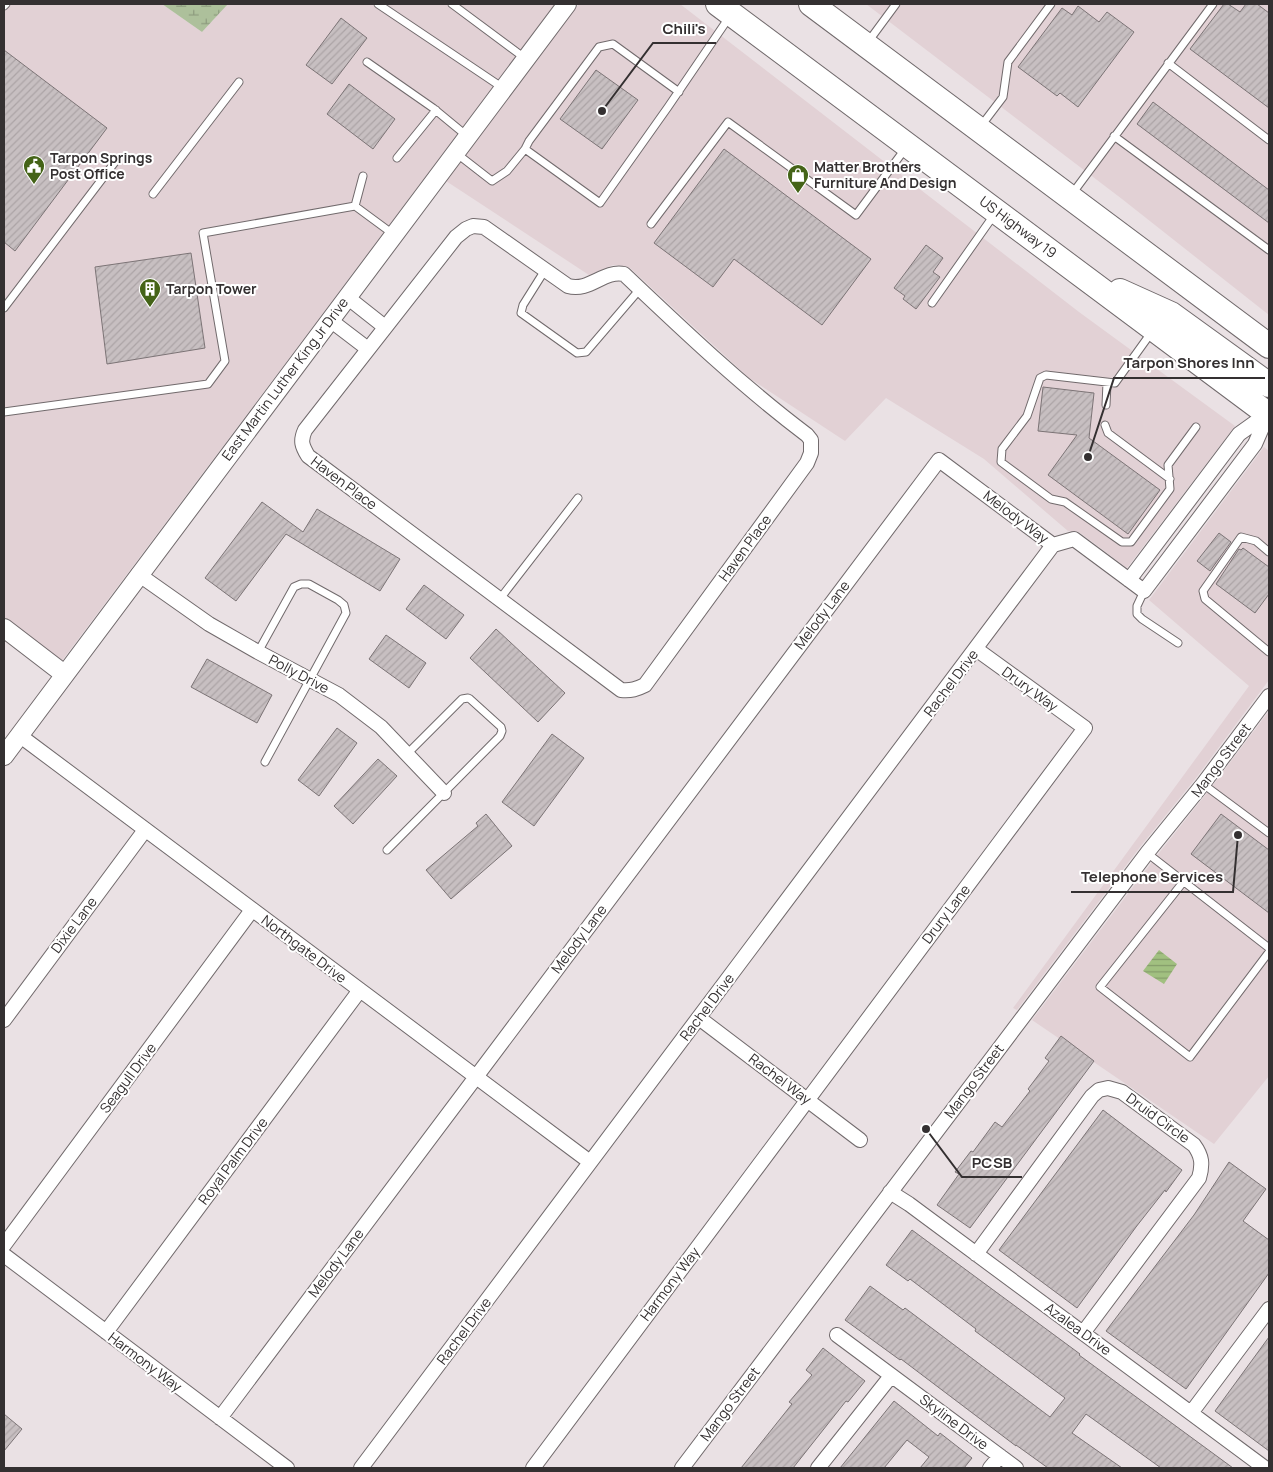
<svg xmlns="http://www.w3.org/2000/svg" width="1273" height="1472" font-family="Manrope,sans-serif">
<style>
.built{fill:#e2d1d5}
.wetland{fill:url(#wetland-marsh)}
.water{fill:url(#water-rules)}
.building{fill:url(#building-hatch);stroke:#7c7476}
.lines{fill:none;stroke-linecap:round;stroke-linejoin:round}
.service-casing{stroke:#716a6c;stroke-width:9}
.minor-casing{stroke:#716a6c;stroke-width:16}
.tertiary-casing{stroke:#716a6c;stroke-width:20}
.trunk-casing{stroke:#716a6c;stroke-width:26}
.service{stroke:#fff;stroke-width:7}
.minor{stroke:#fff;stroke-width:14}
.tertiary{stroke:#fff;stroke-width:18}
.trunk{stroke:#fff;stroke-width:24}
.labels{text-anchor:middle;stroke-width:4;stroke-linejoin:round;paint-order:stroke}
.poi-label{font-size:14px;font-weight:bold;fill:#343031;stroke:#fff;text-anchor:start}
.street-label{font-size:14px;fill:#343031;stroke:#fff}
.leader{fill:none;stroke:#343031;stroke-width:2}
.callout-dot{fill:#343031;stroke:#fff;stroke-width:2}
.callout-label{font-size:15px;text-anchor:middle;font-weight:bold;fill:#343031;stroke:#fff;stroke-width:4;stroke-linejoin:round;paint-order:stroke}
</style>
<defs>
<pattern id="wetland-marsh" width="20" height="14" patternUnits="userSpaceOnUse" patternTransform="scale(1.25)"><rect width="20" height="14" fill="#adc09b"/><path d="M1 5h8M5 5V1M11 12h8M15 12V8" fill="none" stroke="#8e9c7f"/></pattern>
<pattern id="water-rules" width="6" height="5" patternUnits="userSpaceOnUse" patternTransform="scale(1.25)"><rect width="6" height="5" fill="#a1c080"/><path d="M0 2.5h6" fill="none" stroke="#849c69"/></pattern>
<pattern id="building-hatch" width="6" height="6" patternUnits="userSpaceOnUse" patternTransform="scale(1.25)"><rect width="6" height="6" fill="#c7bfc1"/><path d="M-1 1l2-2M0 6l6-6M5 7l2-2" fill="none" stroke="#aca4a6"/></pattern>
</defs>
<rect width="100%" height="100%" fill="#eae1e4"/>
<!-- built -->
<path class="built" d="M4 4H162L202 32 228 4H555L61 662 4 618Z
M579 4H680L1079 312 1235 426 1127 568 1079 532 1068 531 984 459 886 398 845 441 749 378 630 268 624 266 613 265 589 275 446 181Z
M866 4H1269V315L1122 199Z
M1264 447 1269 451V680L1196 778 1140 847 1017 1010 1013 1008 1249 686 1149 600Z
M1269 711V1076L1214 1144 1032 1020 1155 858 1210 789Z"/>
<!-- wetland -->
<path class="wetland" d="M162 4H228L202 32Z"/>
<!-- water -->
<path class="water" d="M1159 950 1177 964 1164 984 1143 971Z"/>
<!-- building -->
<path class="building" d="M1224 4H1228L1240 12 1246 4H1257L1269 13V108L1190 49Z
M1078 6 1099 22 1107 12 1134 32 1078 107 1060 93 1057 96 1018 67 1062 8 1072 15Z
M341 18 367 38 332 84 306 65Z
M4 50 107 128 15 251 4 242Z
M596 70 638 100 602 149 560 119Z
M349 84 395 119 373 149 327 114Z
M1153 102 1269 190V223L1137 124Z
M724 149 871 259 822 325 734 259 713 287 654 243Z
M926 245 943 258 933 272 940 277 916 309 903 299 905 296 894 288Z
M191 253 205 348 107 364 95 267Z
M1043 387 1094 393 1089 438 1160 490 1128 534 1048 475 1077 435 1038 431Z
M262 502 303 532 317 509 400 559 380 591 286 534 236 601 205 578Z
M1219 533 1231 542 1210 571 1197 561Z
M1243 548 1269 567V594L1255 613 1216 584 1239 549 1241 550Z
M424 585 464 615 446 639 406 609Z
M496 629 565 693 538 722 470 658Z
M386 635 426 663 409 688 369 659Z
M207 659 272 695 257 723 191 687Z
M337 728 357 743 319 796 298 780Z
M552 734 584 758 534 826 502 802Z
M378 759 397 776 353 824 334 806Z
M486 814 512 846 451 899 426 870 478 826 476 823Z
M1221 814 1269 850V913L1191 854Z
M1061 1036 1094 1061 970 1228 937 1205 959 1174 955 1172 971 1151 973 1152 995 1122 1002 1127 1030 1091 1028 1089 1049 1061 1045 1058Z
M1103 1110 1182 1170 1166 1192 1165 1190 1136 1227 1077 1308 999 1250Z
M1229 1162 1266 1189 1243 1221 1269 1240V1273L1186 1389 1106 1331 1194 1215Z
M912 1230 1080 1354 1079 1355 1233 1468H1161L1086 1414 1072 1433 1122 1468H1048L1016 1445V1446L901 1359 900 1360 845 1320 870 1286 903 1310 905 1308 1050 1417 1065 1398 975 1331 976 1329 910 1279 908 1281 886 1265Z
M1269 1337V1451L1215 1411Z
M823 1348 865 1381 848 1402 846 1401 793 1468H741L792 1404 789 1402 812 1375 806 1370Z
M894 1401 938 1436 940 1433 972 1458 964 1468H920L929 1457 907 1440 884 1468H840Z
M4 1414 22 1429 4 1451Z"/>
<g class="lines">
<!-- service casing -->
<g class="service-casing">
<path id="service" d="M378 4 503 88
M452 4 526 59
M4 6 6 4
M868 42 896 4
M367 62 433 108 467 136
M1168 63 1269 140
M679 92 613 44 599 47 529 141 525 149 600 203 668 107 730 16
M981 126 1003 97 1008 62 1051 4
M1114 136 1269 250
M456 153 492 181 507 171 525 149
M397 158 436 110
M363 176 355 206 393 234
M153 194 239 82
M1072 194 1213 4
M651 224 728 122 856 215 905 149
M545 270 523 305 521 313 577 353 586 352 640 289
M932 303 994 215
M4 308 115 162
M1151 333 1115 383 1046 375 1040 378 1027 416 1002 449 1001 462 1051 499 1065 502 1122 542H1131L1170 489 1168 465 1196 427
M1106 405 1107 383
M4 412 208 384 225 361 203 233 355 206
M1105 425 1108 433 1170 479
M1269 552 1256 541 1241 537 1203 591 1205 599 1269 652
M1144 591 1137 606V614L1142 619 1178 643
M499 600 578 498
M258 652 294 587 301 584H309L338 600 344 605 346 613 265 762
M1203 784 1269 833
M387 850 500 736 502 731 501 727 470 699 468 698 462 699 407 754
M1147 853 1269 948
M1184 881 1100 987 1190 1057 1269 952"/>
</g>
<!-- minor casing -->
<g class="minor-casing">
<path id="minor" d="M473 226 484 227 568 286C590 292 603 270 624 274 683 330 742 386 807 435L811 440V453L807 463 645 685C637 689 631 691 621 690L308 456C302 446 300 441 305 430L456 237 466 229Z
M347 297 385 327
M330 320 368 349
M1053 545 1074 539 1144 591 1255 444 1268 414
M138 574 209 624 258 652 339 695 381 727 444 793
M1129 580 1239 434 1267 414
M19 735 590 1162
M699 1018 860 1140
M4 1020 145 830
M890 1192 909 1204 1265 1468
M4 1245 252 910
M976 1254 1092 1096 1099 1090 1108 1088 1122 1092 1194 1145C1202 1156 1203 1164 1199 1178L1083 1333
M4 1255 287 1468
M106 1332 360 990
M837 1335 1016 1468
M1191 1413 1269 1309
M220 1418 939 460 1053 545
M361 1468 1053 545
M533 1468 1085 728 976 649
M682 1468 1147 853 1203 784 1269 696
M818 1468 891 1376
M990 1468 1000 1456"/>
</g>
<!-- tertiary casing -->
<g class="tertiary-casing">
<path id="tertiary" d="M4 628 64 674
M4 756 567 4"/>
</g>
<!-- trunk casing -->
<g class="trunk-casing">
<path id="trunk" d="M718 4 1269 415
M811 4 1269 346
M1120 291 1171 314 1269 385"/>
</g>
<!-- service -->
<use href="#service" class="service"/>
<!-- minor -->
<use href="#minor" class="minor"/>
<!-- tertiary -->
<use href="#tertiary" class="tertiary"/>
<!-- trunk -->
<use href="#trunk" class="trunk"/>
</g>
<!-- icons -->
<defs>
<g id="civic-pin" transform="scale(1.125)"><path d="M0 17L-7.5 6A9.5 9.5 0 1 1 7.5 6Z" fill="#446317" stroke="#fff"/><path d="M-.6-6.5H3V-4.5H.6V-3L4-1V1h2V6H-6V1h2V-1L-.6-3ZM-1.2 2.5V6h2.4V2.5Z" fill="#fff"/></g>
<g id="shop-pin" transform="scale(1.125)"><path d="M0 17L-7.5 6A9.5 9.5 0 1 1 7.5 6Z" fill="#446317" stroke="#fff"/><path d="M-5-2.5h2.3a2.7 3.5 0 0 1 5.4 0H5L5.5 6h-11ZM-1.5-2.5h3a1.5 2.3 0 0 0-3 0Z" fill="#fff"/></g>
<g id="building-pin" transform="scale(1.125)"><path d="M0 17L-7.5 6A9.5 9.5 0 1 1 7.5 6Z" fill="#446317" stroke="#fff"/><path d="M-4-6H4V6H1V3H-1V6H-4ZM-2.5-4.3h1.7v1.8h-1.7ZM.8-4.3h1.7v1.8H.8ZM-2.5-1h1.7V.8h-1.7ZM.8-1h1.7V.8H.8Z" fill="#fff"/></g>
</defs>
<g fill-rule="evenodd">
<use href="#civic-pin" x="34" y="166"/>
<use href="#shop-pin" x="798" y="175"/>
<use href="#building-pin" x="150" y="289"/>
</g>
<g class="labels">
<!-- poi labels -->
<g class="poi-label">
<text x="50" y="163">Tarpon Springs<tspan x="50" dy="16">Post Office</tspan></text>
<text x="814" y="172">Matter Brothers<tspan x="814" dy="16">Furniture And Design</tspan></text>
<text x="166" y="294">Tarpon Tower</text>
</g>
<!-- street labels -->
<g class="street-label">
<text transform="translate(1018 227) rotate(37)" y="5">US Highway 19</text>
<text transform="translate(285 379) rotate(-53)" y="5">East Martin Luther King Jr Drive</text>
<text transform="translate(344 483) rotate(37)" y="5">Haven Place</text>
<text transform="translate(1016 517) rotate(37)" y="5">Melody Way</text>
<text transform="translate(745 548) rotate(-54)" y="5">Haven Place</text>
<text transform="translate(822 615) rotate(-53)" y="5">Melody Lane</text>
<text transform="translate(299 674) rotate(28)" y="5">Polly Drive</text>
<text transform="translate(951 683) rotate(-53)" y="5">Rachel Drive</text>
<text transform="translate(1030 689) rotate(36)" y="5">Drury Way</text>
<text transform="translate(1221 760) rotate(-53)" y="5">Mango Street</text>
<text transform="translate(946 914) rotate(-53)" y="5">Drury Lane</text>
<text transform="translate(74 925) rotate(-53)" y="5">Dixie Lane</text>
<text transform="translate(579 939) rotate(-53)" y="5">Melody Lane</text>
<text transform="translate(304 949) rotate(37)" y="5">Northgate Drive</text>
<text transform="translate(707 1007) rotate(-53)" y="5">Rachel Drive</text>
<text transform="translate(128 1078) rotate(-53)" y="5">Seagull Drive</text>
<text transform="translate(780 1079) rotate(37)" y="5">Rachel Way</text>
<text transform="translate(974 1081) rotate(-53)" y="5">Mango Street</text>
<text transform="translate(1158 1118) rotate(36)" y="5">Druid Circle</text>
<text transform="translate(233 1161) rotate(-53)" y="5">Royal Palm Drive</text>
<text transform="translate(336 1263) rotate(-53)" y="5">Melody Lane</text>
<text transform="translate(670 1284) rotate(-53)" y="5">Harmony Way</text>
<text transform="translate(1078 1329) rotate(36)" y="5">Azalea Drive</text>
<text transform="translate(464 1331) rotate(-53)" y="5">Rachel Drive</text>
<text transform="translate(145 1362) rotate(37)" y="5">Harmony Way</text>
<text transform="translate(730 1404) rotate(-53)" y="5">Mango Street</text>
<text transform="translate(954 1422) rotate(37)" y="5">Skyline Drive</text>
</g>
</g>
<!-- callouts -->
<path class="leader" d="M602 111L653 43H716M1088 457L1114 378H1265M1238 835L1233 892H1071M926 1129L962 1177H1022"/>
<g class="callout-dot">
<circle cx="602" cy="111" r="5"/>
<circle cx="1088" cy="457" r="5"/>
<circle cx="1238" cy="835" r="5"/>
<circle cx="926" cy="1129" r="5"/>
</g>
<g class="callout-label">
<text x="684" y="34">Chili's</text>
<text x="1189" y="368">Tarpon Shores Inn</text>
<text x="1152" y="882">Telephone Services</text>
<text x="992" y="1168">PCSB</text>
</g>
<!-- border -->
<rect width="1273" height="1472" fill="none" stroke="#343031" stroke-width="10"/>
</svg>
